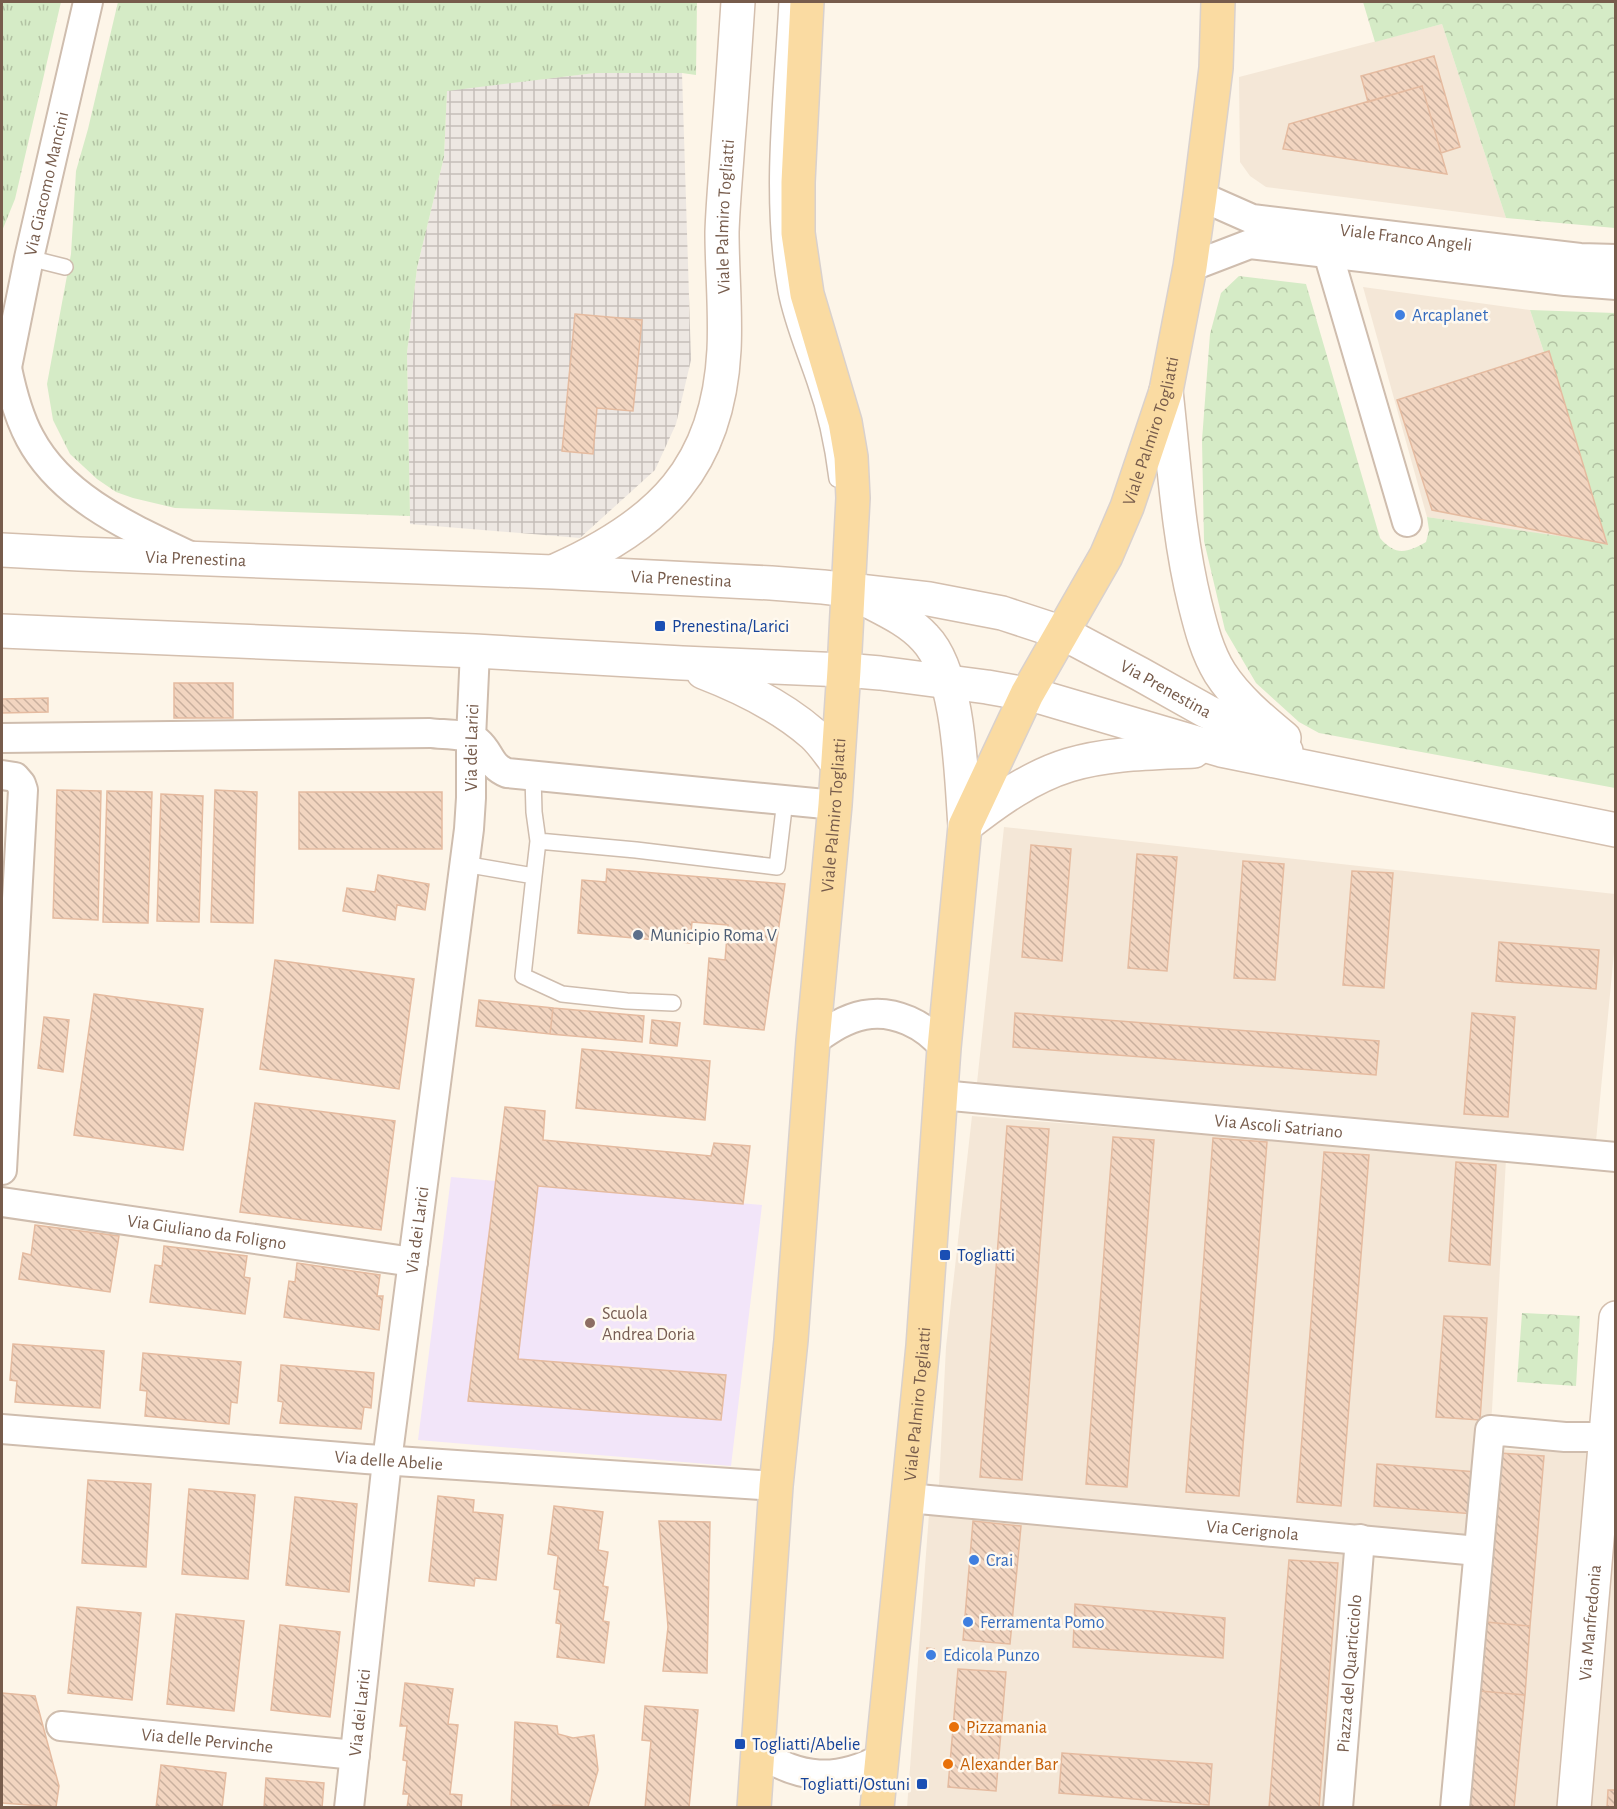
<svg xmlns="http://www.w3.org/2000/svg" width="1617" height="1809" font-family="'Alegreya Sans',sans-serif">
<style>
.residential{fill:#f4e7d7}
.industrial{fill:url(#industrial-grid)}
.education{fill:#f2e5f9}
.grass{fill:url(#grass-tufts)}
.park{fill:url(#park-crowns)}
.building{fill:url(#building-back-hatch);stroke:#e5bba0;stroke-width:1.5}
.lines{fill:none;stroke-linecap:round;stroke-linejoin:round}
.lane-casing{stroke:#cfbdae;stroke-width:18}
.street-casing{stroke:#cfbdae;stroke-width:32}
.secondary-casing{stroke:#d4bfae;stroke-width:36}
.primary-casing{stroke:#d9d1cd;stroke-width:36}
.lane{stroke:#fff;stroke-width:15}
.street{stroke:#fff;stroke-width:28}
.secondary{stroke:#fff;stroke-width:33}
.primary{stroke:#fadba2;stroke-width:33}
.shop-dot{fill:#3f7fe0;stroke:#fff9ef;stroke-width:2}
.transit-dot{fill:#1a4fb4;stroke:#fff9ef;stroke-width:2}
.service-dot{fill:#5c6f8a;stroke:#fff9ef;stroke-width:2}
.education-dot{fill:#8d6e63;stroke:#fff9ef;stroke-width:2}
.food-dot{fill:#e8710a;stroke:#fff9ef;stroke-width:2}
.labels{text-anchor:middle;stroke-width:5;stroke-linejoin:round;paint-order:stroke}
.street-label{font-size:18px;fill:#775c4c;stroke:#fff9ef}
.shop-label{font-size:18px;fill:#366cbe;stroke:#fff9ef;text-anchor:start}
.transit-label{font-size:18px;fill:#164399;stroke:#fff9ef;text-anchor:start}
.service-label{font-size:18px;fill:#4e5e75;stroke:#fff9ef;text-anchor:start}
.education-label{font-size:18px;fill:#785e54;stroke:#fff9ef;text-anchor:start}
.food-label{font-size:18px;fill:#c56008;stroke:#fff9ef;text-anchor:start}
</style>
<defs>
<pattern id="industrial-grid" width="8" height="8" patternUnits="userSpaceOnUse" patternTransform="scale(1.5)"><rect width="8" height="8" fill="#ede7e2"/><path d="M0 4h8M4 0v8" fill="none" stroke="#c5beb9"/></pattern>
<pattern id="grass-tufts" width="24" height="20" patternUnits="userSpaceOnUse" patternTransform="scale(1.5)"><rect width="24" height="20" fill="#d5ebc6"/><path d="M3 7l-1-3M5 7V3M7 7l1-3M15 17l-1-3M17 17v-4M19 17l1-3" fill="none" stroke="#b2c2a3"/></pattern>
<pattern id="park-crowns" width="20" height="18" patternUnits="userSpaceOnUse" patternTransform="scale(1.5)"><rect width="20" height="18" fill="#d5ebc6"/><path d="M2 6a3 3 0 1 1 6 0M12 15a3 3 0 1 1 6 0" fill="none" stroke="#b2c2a3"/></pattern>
<pattern id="building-back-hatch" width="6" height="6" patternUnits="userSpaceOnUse" patternTransform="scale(1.5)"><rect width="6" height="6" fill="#f2d5c0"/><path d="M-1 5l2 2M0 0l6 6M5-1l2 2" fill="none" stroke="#c9b09e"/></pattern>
</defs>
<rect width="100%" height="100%" fill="#fdf5e8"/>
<!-- residential -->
<path class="residential" d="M1442 24 1506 218 1266 187 1250 176 1240 162 1239 77Z
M1363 287 1530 310 1607 544 1427 517Z
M1004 827 1615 894V942L1596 1141 977 1083Z
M972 1116 1506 1159 1492 1410 1488 1449 1615 1453V1807H1460L1479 1536 939 1485 946 1347Z
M929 1514 1345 1554 1326 1807 907 1808Z"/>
<!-- industrial -->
<path class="industrial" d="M595 73H682L691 360 676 424 655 470 580 538 410 524 407 353 417 268 444 157 447 90Z"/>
<!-- education -->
<path class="education" d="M451 1177 762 1205 731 1466 418 1440Z"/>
<!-- grass -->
<path class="grass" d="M2 2H61L15 199 2 231Z
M118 2H697L696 75 682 73H595L447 91 444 157 417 268 407 353 410 516 175 508 133 498 116 492 97 479 70 454 53 420 47 384 71 254 76 171 88 129Z"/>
<!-- park -->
<path class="park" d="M1363 2H1615V228L1506 218 1442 24 1375 42Z
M1239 276 1306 284 1380 538C1395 556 1407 553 1426 542L1429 530 1427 517 1607 543 1530 310 1615 313V788L1319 733 1299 722 1256 683 1225 630 1204 541 1202 440 1210 334 1221 293Z
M1522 1313 1580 1316 1576 1386 1517 1382Z"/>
<!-- building -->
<path class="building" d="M1434 56 1460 147 1441 153 1422 86 1368 102 1361 76Z
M1422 86 1447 174 1283 149 1289 124Z
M575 314 642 320 633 411 597 408 593 454 562 451Z
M1549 351 1607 544 1432 510 1397 400Z
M174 683H233V718H174Z
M48 698V712L2 713V699Z
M57 790 101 791 98 920 53 918Z
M215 790 257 792 253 923 211 922Z
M107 791 152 792 148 923 103 922Z
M299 792H442V849H299Z
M161 794 203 796 199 922 157 921Z
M1031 845 1071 849 1062 961 1022 957Z
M1137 854 1177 857 1167 971 1128 968Z
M1243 861 1284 864 1275 980 1234 978Z
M607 869 785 884 764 1030 704 1024 709 958 725 960 728 925 692 922 690 943 578 933 582 880 606 882Z
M1352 871 1393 873 1384 988 1343 985Z
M378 875 429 884 425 910 397 905 395 920 343 911 347 888 375 892Z
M1499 942 1599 950 1596 989 1496 981Z
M275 960 414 979 399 1089 260 1069Z
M94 994 203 1009 183 1150 74 1135Z
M479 1000 553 1008 550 1034 476 1026Z
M553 1008 644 1016 642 1042 550 1034Z
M1015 1013 1379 1041 1376 1075 1013 1047Z
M1472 1013 1515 1017 1508 1117 1464 1114Z
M44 1017 69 1020 63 1072 38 1068Z
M652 1020 680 1023 677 1046 650 1043Z
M582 1049 710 1061 705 1120 576 1108Z
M255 1103 395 1121 381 1230 240 1212Z
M505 1107 545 1111 543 1140 711 1156 714 1143 750 1146 743 1204 538 1186 518 1359 726 1375 721 1420 468 1401Z
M1007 1126 1049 1129 1022 1480 980 1477Z
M1113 1137 1154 1140 1127 1487 1086 1484Z
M1213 1138 1267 1142 1239 1496 1186 1492Z
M1324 1152 1369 1155 1341 1506 1297 1502Z
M1456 1162 1496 1165 1490 1265 1449 1261Z
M35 1225 119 1236 110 1292 19 1279 23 1253 31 1255Z
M164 1246 247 1256 244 1277 250 1278 245 1314 150 1302 155 1265 162 1266Z
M297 1263 380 1275 377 1296H383L379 1330 284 1317 289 1281 295 1282Z
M1444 1316 1487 1318 1480 1420 1436 1417Z
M13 1344 104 1351 100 1408 15 1402 17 1381 10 1380Z
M143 1353 241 1362 237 1403 231 1402 229 1424 145 1416 147 1391 140 1390Z
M281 1365 374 1373 371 1408 364 1407 361 1429 280 1423 283 1402 278 1401Z
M1499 1453 1544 1456 1530 1626 1486 1622Z
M1377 1464 1477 1472 1474 1514 1374 1506Z
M88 1480 151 1484 146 1567 82 1563Z
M189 1489 255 1495 248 1579 182 1574Z
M438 1496 474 1500 473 1512 503 1515 496 1580 475 1578 474 1586 429 1581Z
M295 1497 357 1504 349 1592 286 1585Z
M554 1506 603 1512 598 1550 608 1552 603 1586 608 1587 603 1621 609 1622 604 1663 557 1657 561 1624 556 1623 560 1590 554 1589 558 1556 548 1554Z
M659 1521 710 1522 707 1673 663 1671 668 1627Z
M973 1521 1021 1526 1010 1644 963 1640Z
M1289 1560 1338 1563 1319 1808H1269Z
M1075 1604 1225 1618 1223 1658 1073 1647Z
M77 1607 141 1613 132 1700 68 1693Z
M176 1614 244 1621 234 1711 167 1704Z
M1486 1622 1530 1626 1525 1695 1480 1691Z
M280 1625 340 1632 330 1717 271 1710Z
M927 1648 934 1649V1661L927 1660Z
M958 1669 1006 1672 996 1791 948 1787Z
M405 1683 453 1689 448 1724 458 1725 450 1794 462 1795 461 1808H407L409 1794H403L407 1761 403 1760 407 1726H400Z
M1480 1691 1525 1695 1514 1808H1470Z
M2 1693 35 1696 59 1786 56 1807 2 1803Z
M645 1706 698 1710 689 1808H645L651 1741 642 1740Z
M515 1722 557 1726 558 1734 573 1738 594 1735 598 1770 588 1807 553 1805 551 1808H511Z
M1062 1753 1212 1764 1209 1805 1059 1793Z
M161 1765 226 1773 222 1808H156Z
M266 1778 324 1783 322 1808H264Z
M1608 1790H1616V1808H1607Z"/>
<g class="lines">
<!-- lane casing -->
<g class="lane-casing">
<path id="lane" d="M787 2C782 98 769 196 786 291 792 323 805 352 815 382 826 413 833 447 837 479
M29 258 65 267
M533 776 534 812 538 841
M464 864 534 876 538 841 636 850 777 867 785 800
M534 876 523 976 562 994 627 1001 673 1003"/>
</g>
<!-- street casing -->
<g class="street-casing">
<g id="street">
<path id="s1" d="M1200 196 1252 219 1580 258 1616 259"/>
<path d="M1328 253 1407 522"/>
<path d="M1190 267 1250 244 1565 281 1616 285"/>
<path d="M7 368C12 392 18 416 30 438 63 500 134 529 194 558"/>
<path id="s2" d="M2 392 29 258 88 2"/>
<path d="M2 738 430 733C444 735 466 733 478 742 490 752 489 766 507 773L835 805"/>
<path d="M2 775 15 777 21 784 23 790 2 1170"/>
<path d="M813 1041C829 1030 844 1019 864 1015 894 1009 926 1025 944 1048"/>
<path id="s3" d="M941 1095 1616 1157"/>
<path id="s4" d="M2 1202 413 1262"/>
<path id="s5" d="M2 1429 366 1459 776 1486"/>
<path id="s6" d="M908 1498 1478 1551"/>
<path id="s7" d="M61 1726 355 1755"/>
<path d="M757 1751C800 1780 837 1782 882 1758"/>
<path id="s8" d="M349 1808 387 1461 469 829 471 798V738L475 651"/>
<path id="s9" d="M1338 1808 1360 1539"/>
<path d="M1455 1808 1490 1430 1565 1437H1605"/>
</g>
</g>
<!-- secondary casing -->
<g class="secondary-casing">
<g id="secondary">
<path d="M1166 391C1174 462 1178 535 1195 604 1201 628 1207 652 1220 673 1236 698 1261 719 1284 738"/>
<path id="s10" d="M2 550 79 554 553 572 771 583 823 587 929 599 1002 613 1063 633 1140 674 1206 711 1286 751"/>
<path id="s11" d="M557 570C660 524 718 467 724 350 726 311 722 272 722 232 723 202 726 172 728 142 732 95 735 48 738 2"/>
<path d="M859 596C881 608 908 619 925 638 960 674 961 776 965 826"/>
<path d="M2 631 475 651 682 663 844 670 880 673 987 687 1037 696 1221 750 1616 830"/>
<path d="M703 672C742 687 781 706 813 734 822 742 829 753 837 763"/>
<path d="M965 826C997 801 1030 777 1069 765 1109 753 1152 753 1194 751"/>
<path id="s12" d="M1574 1808 1616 1318"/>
</g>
</g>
<!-- primary casing -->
<g class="primary-casing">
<g id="primary">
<path id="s13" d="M754 1808 776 1486 791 1340 813 1041 835 805 844 670 853 498 851 457 845 422 807 294 798 233V182L807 2"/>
<path id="s14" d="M877 1808 923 1346 944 1048 965 826 1027 694 1106 556 1127 507 1166 391 1190 267 1200 196 1216 68 1218 2"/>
</g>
</g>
<!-- lane -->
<use href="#lane" class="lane"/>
<!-- street -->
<use href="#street" class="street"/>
<!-- secondary -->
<use href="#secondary" class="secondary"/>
<!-- primary -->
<use href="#primary" class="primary"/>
</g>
<!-- markers -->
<g class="shop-dot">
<circle cx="1400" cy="315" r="6"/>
<circle cx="974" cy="1560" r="6"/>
<circle cx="968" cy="1622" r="6"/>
<circle cx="931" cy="1655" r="6"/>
</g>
<g class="transit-dot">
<rect x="654" y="620" width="12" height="12" rx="3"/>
<rect x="939" y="1249" width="12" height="12" rx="3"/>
<rect x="734" y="1738" width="12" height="12" rx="3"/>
<rect x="916" y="1778" width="12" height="12" rx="3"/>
</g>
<circle class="service-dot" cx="638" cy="935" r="6"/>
<circle class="education-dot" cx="590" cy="1323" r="6"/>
<g class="food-dot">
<circle cx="954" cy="1727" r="6"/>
<circle cx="948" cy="1764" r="6"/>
</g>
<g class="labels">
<!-- street labels -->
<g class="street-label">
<text dy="6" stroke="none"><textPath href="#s2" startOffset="213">Via Giacomo Mancini</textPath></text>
<text dy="6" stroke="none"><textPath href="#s11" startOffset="428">Viale Palmiro Togliatti</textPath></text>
<text dy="6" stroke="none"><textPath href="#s1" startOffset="212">Viale Franco Angeli</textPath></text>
<text dy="6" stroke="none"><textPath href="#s14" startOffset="1424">Viale Palmiro Togliatti</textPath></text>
<text dy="6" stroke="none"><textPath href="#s10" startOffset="194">Via Prenestina</textPath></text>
<text dy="6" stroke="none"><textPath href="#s10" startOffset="680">Via Prenestina</textPath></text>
<text dy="6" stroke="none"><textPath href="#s10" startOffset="1184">Via Prenestina</textPath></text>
<text dy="6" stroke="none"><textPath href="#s8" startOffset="1068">Via dei Larici</textPath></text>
<text dy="6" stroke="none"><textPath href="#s13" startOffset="996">Viale Palmiro Togliatti</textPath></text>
<text dy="6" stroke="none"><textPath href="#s3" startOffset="339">Via Ascoli Satriano</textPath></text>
<text dy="6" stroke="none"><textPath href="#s8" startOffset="582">Via dei Larici</textPath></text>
<text dy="6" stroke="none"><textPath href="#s4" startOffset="207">Via Giuliano da Foligno</textPath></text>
<text dy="6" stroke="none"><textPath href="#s14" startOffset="406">Viale Palmiro Togliatti</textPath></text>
<text dy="6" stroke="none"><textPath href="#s5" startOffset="388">Via delle Abelie</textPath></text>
<text dy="6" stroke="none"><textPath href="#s6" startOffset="346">Via Cerignola</textPath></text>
<text dy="6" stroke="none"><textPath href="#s12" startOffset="186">Via Manfredonia</textPath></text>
<text dy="6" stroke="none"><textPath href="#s9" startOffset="135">Piazza del Quarticciolo</textPath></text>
<text dy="6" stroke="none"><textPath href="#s8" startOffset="96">Via dei Larici</textPath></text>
<text dy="6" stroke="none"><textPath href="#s7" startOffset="147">Via delle Pervinche</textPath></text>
</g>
<!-- shop labels -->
<g class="shop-label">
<text x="1412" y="321">Arcaplanet</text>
<text x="986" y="1566">Crai</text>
<text x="980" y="1628">Ferramenta Pomo</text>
<text x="943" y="1661">Edicola Punzo</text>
</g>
<!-- transit labels -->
<g class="transit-label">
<text x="672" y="632">Prenestina/Larici</text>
<text x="957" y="1261">Togliatti</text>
<text x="752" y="1750">Togliatti/Abelie</text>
<text x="910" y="1790" text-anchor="end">Togliatti/Ostuni</text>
</g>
<!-- service labels -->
<g class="service-label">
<text x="650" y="941">Municipio Roma V</text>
</g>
<!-- education labels -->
<g class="education-label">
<text x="602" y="1319">Scuola<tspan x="602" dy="21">Andrea Doria</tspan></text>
</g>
<!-- food labels -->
<g class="food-label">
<text x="966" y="1733">Pizzamania</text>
<text x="960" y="1770">Alexander Bar</text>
</g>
</g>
<!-- border -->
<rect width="1617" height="1809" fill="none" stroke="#775c4c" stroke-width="6"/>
</svg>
